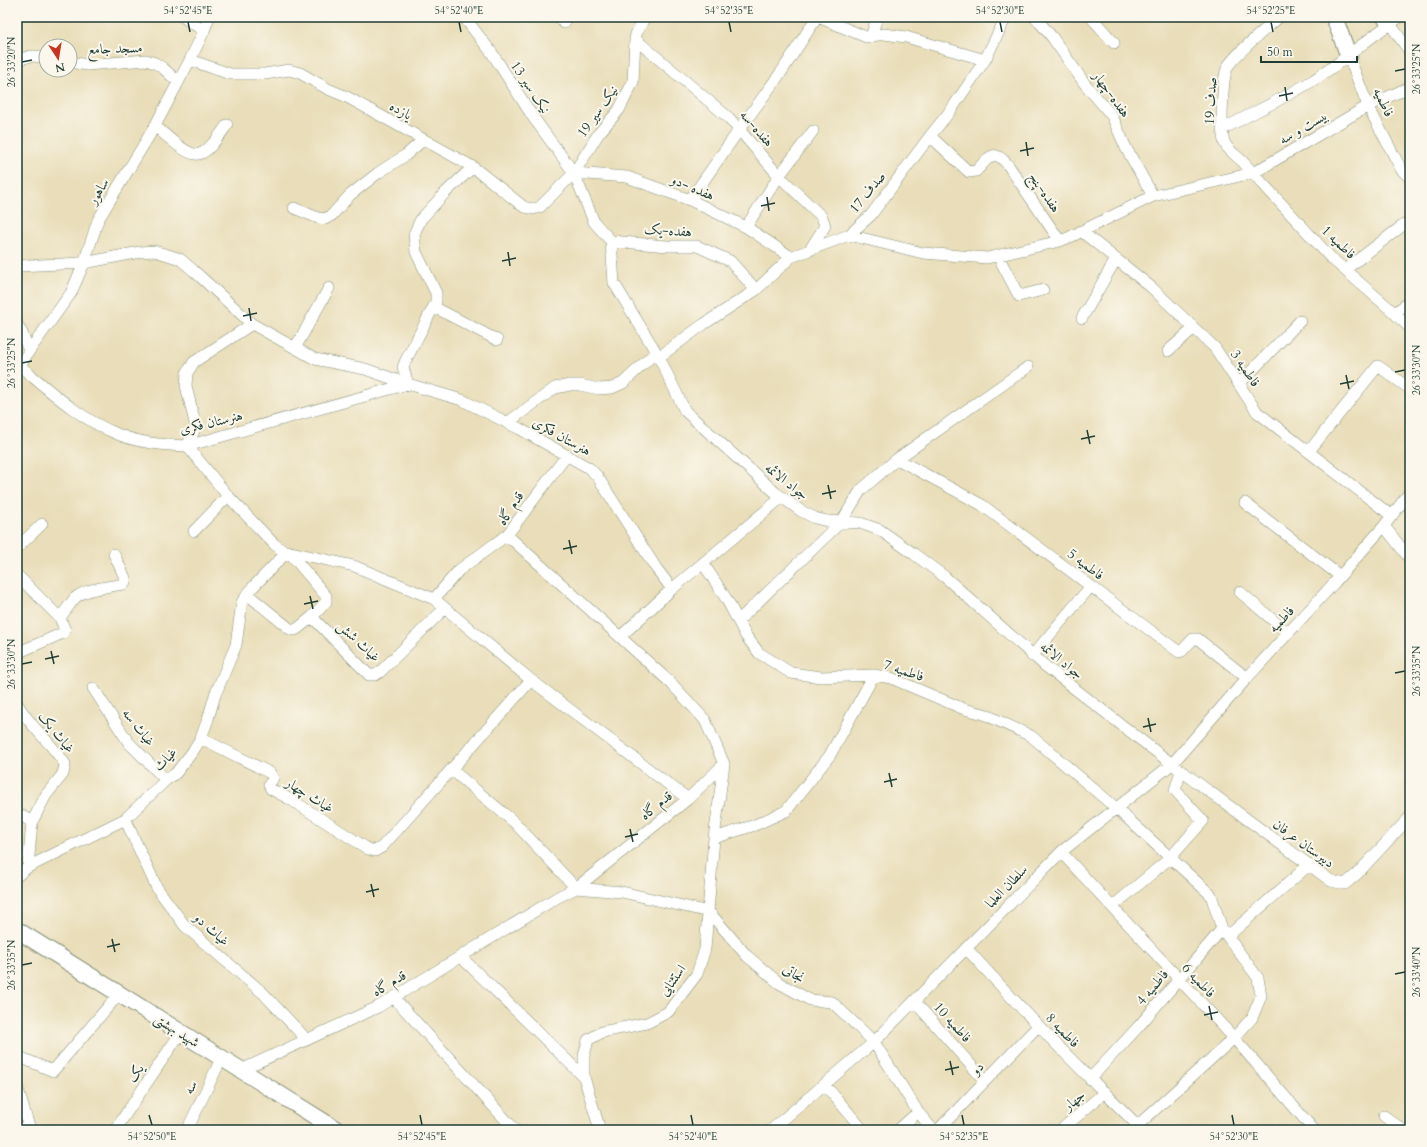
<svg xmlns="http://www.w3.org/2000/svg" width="1427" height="1147" font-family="Cardo,Amiri,serif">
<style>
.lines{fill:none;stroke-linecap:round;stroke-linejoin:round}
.street-casing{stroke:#848e76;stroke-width:12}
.secondary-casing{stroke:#848e76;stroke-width:18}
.street{stroke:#fff;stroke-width:11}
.secondary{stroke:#fff;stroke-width:16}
.ticks{fill:none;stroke:#1f3d34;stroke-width:1.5}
.labels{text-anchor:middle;stroke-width:4;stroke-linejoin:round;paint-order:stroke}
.street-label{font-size:14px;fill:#1f3d34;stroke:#fbf7ec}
.neatline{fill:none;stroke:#1f3d34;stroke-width:1.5}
.ticks-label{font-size:10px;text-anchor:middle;fill:#1f3d34}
</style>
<rect width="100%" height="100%" fill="#fbf7ec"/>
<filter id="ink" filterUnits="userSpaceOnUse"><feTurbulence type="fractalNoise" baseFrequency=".025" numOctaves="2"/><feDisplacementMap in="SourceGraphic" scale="8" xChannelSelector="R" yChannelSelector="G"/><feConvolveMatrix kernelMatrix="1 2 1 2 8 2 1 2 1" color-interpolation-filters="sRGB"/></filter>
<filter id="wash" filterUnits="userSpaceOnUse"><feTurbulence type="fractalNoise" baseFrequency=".012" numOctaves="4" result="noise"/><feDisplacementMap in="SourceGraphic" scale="16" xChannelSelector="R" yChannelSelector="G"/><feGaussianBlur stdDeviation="0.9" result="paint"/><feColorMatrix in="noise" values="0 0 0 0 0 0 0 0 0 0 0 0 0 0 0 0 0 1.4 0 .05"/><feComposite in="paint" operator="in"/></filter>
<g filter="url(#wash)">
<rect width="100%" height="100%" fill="#e9deb9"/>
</g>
<g filter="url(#ink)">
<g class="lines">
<!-- street casing -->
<g class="street-casing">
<path id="street" d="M183 17 204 31
M464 17 492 53 533 117 574 173 594 222 611 241 614 283 659 357 685 411 776 493 801 511 815 518 827 521 860 523 880 530 914 554 945 577 1044 665 1172 764 1331 881 1345 884 1357 874 1410 817
M559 17 564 23
M818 17 866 37 884 34 906 37 985 60
M1035 17 1052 37 1085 84 1112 116 1126 148 1153 196
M1091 17 1114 43
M1279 17C1264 31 1239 50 1228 66 1222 76 1220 134 1225 144 1229 151 1237 156 1243 162L1331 258 1390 309 1410 328
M1390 24 1410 52
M871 37 877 17
M635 39 729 118 779 176 822 217 825 226 809 251
M1349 57 1368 106 1401 169 1410 178
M17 60 31 56 46 57
M190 60 230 74H265L289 70 300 73 328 89 347 97 473 167 524 207 533 209 540 207 574 173 599 133 619 110 633 82 635 39 636 34 645 17
M70 62 87 65 146 60 155 63 163 68 178 82
M155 126C164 133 187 157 199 154 209 152 221 133 227 125
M1223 129C1252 113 1283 99 1312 81 1343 62 1369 37 1400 17
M930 136 969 172 976 171C989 158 993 147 1008 165L1060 241
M574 173 627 177 690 200 746 227 791 257
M690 200 739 130 782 71 817 17
M294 208 318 218 325 219 332 215 350 195 378 173 406 155 423 140
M746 227 779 176 813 131
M1081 231 1151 287 1215 348 1257 412 1392 516
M849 235 923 253 987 258 1060 241 1070 237 1153 196 1253 173 1368 106 1410 87
M611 241 667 246H697L730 261 756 290
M998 256 1019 296 1043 290
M17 266 84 263 140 252 154 251 168 255 180 259 194 271 252 324 315 359 365 369 408 384
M1346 269 1410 220
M434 307 497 340
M1395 313 1410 301
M1082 318 1116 259
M17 324 22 333 29 351
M252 324 194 362 187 373 186 386 195 423V429L187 446 228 496 274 544 282 550 354 566 434 599 531 680 688 799
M295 348 329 288
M1168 351 1194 328
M659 357 704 324 756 290 791 257 849 235 871 215 930 136 951 110 985 60 1006 17
M20 366 29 351 71 293 84 263 98 220 155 126 190 60 204 31 209 17
M17 370 20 366C50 391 79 418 115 433 137 443 163 445 187 446L408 384 462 400 520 429 589 468 597 476 656 568 672 589
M408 384 403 367 405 362 436 302V293L416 252 414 234 421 219 446 192 473 167
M1239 384 1300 321
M507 423 555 388 570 385H580L599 389 612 388 623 383 656 352
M1309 451 1378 366 1410 389
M897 459 982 505 1179 652 1182 651 1193 639H1198L1247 678
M1245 503 1340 576
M1384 526 1410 559
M194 531 228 496
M17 548 42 524
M703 563 727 600 746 636 759 653 791 673 821 677 874 675 891 678 964 709 984 714 1031 736 1116 808 1211 895 1222 929 1139 1026 1090 1079
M17 575 60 618 65 630 63 633 17 653
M1240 592 1288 633
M247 594 290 629 294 630 297 629 312 617 369 675H375L380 672 445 608
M434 599 459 570 507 535
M60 618C65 611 70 604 75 598 86 588 110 587 123 584L125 582V578L114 554
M739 620 842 521 861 490 897 459 1028 367
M620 637 672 589 781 498
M1032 656 1091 586
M93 688 129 743 166 780
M17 703C29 726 51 742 65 764L63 774 46 795 32 822 28 867
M201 738 270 773 273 778 269 785 271 789 293 801 368 849 375 851 382 847 531 680
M452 770 514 822 576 888 622 892 709 912 747 956 779 983 810 1000 832 1002 874 1042 918 1112 933 1130
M17 813 32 822
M125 819 157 888 185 926 263 993 307 1040
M714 838 755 825 786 811 830 755 874 675
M1061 852 1234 1038 1314 1130
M17 876 28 867 125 819 166 780 176 773 193 751 201 738 208 719 215 695 236 645 242 602 253 587 288 551 326 596V602L312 617
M1112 907 1170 858 1203 821 1175 790 1181 771
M1228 936 1309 865
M966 948C990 974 1014 1001 1039 1026 1072 1062 1108 1095 1142 1130
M461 957 584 1077
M394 998 515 1130
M914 1001 985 1081
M17 1056 53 1071 119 994
M241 1070 378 1007 558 897 576 888 688 799 724 764 705 720 671 683 507 535 567 455
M825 1085 863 1130
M17 1086 30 1130
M1384 1116 1403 1130
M1138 1125 1234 1038 1252 1018 1261 996 1258 978 1222 929
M18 1130 29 1125
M115 1130 181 1032
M187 1130 222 1057
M600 1130 584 1077V1056L588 1040 602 1032 647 1023 668 1012 697 974 705 949 714 838 724 764
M771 1130 874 1042 1061 852 1172 764 1247 678 1335 582 1384 526 1410 492
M898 1130 918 1112
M938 1130 1038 1026
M1061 1130 1105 1092"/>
</g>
<!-- secondary casing -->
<g class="secondary-casing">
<path id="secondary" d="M1334 17 1349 57
M1385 17 1390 24
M17 930 337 1130"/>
</g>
<!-- street -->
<use href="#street" class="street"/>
<!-- secondary -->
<use href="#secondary" class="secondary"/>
</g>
</g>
<!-- ticks -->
<path class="ticks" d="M188 22 190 32M459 22 461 32M729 22 731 32M1000 22 1002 32M1271 22 1273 32M22 62 32 60M1395 71 1405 69M1285 87 1287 101M1279 96 1293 93M1026 142 1028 156M1020 151 1034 148M767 197 769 211M761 206 775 203M508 252 510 266M502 261 516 258M249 308 251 321M243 316 257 313M22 363 32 361M1395 372 1405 370M1346 375 1349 389M1340 384 1354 381M1087 430 1090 444M1081 439 1095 436M828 485 831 499M822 494 836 491M569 540 572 554M563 549 577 546M310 596 313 609M304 604 318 601M51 651 54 664M45 659 59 656M22 664 32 662M1395 673 1405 671M1148 718 1151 732M1143 727 1156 724M889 773 892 787M884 782 897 779M630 829 633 842M625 837 638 834M371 884 374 897M366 892 379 889M112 939 115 952M107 947 120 944M22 965 32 963M1395 974 1405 972M1209 1006 1212 1020M1204 1015 1218 1012M950 1061 953 1075M945 1070 959 1067M149 1115 152 1125M420 1115 422 1125M691 1115 693 1125M962 1115 964 1125M1232 1115 1234 1125"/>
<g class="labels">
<!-- street labels -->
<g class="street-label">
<text transform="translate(115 48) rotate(-2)" y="5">مسجد جامع</text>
<text transform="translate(531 87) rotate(56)" y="5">نیک سیر 13</text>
<text transform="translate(1112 94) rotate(54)" y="5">هفده-چهار</text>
<text transform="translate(1210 101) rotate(-87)" y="5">صدف 19</text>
<text transform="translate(1384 102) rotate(65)" y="5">فاطمیه</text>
<text transform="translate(401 110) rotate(29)" y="5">یازده</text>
<text transform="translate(597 111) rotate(-55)" y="5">نیک سیر 19</text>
<text transform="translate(1303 127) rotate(-30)" y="5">بیست و سه</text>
<text transform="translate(757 128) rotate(49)" y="5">هفده-سه</text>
<text transform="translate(693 187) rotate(23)" y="5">هفده -دو</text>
<text transform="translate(98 191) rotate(-59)" y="5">ساهور</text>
<text transform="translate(867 192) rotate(-51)" y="5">صدف 17</text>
<text transform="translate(1045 192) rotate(56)" y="5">هفده-پنج</text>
<text transform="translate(668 230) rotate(4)" y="5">هفده-یک</text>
<text transform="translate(1339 242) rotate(44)" y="5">فاطمیه 1</text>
<text transform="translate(1246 368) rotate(56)" y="5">فاطمیه 3</text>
<text transform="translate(211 422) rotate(-13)" y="5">هنرستان فکری</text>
<text transform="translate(562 436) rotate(29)" y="5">هنرستان فکری</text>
<text transform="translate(787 481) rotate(38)" y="5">جواد الائمه</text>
<text transform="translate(510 508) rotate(-57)" y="5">قدم گاه</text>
<text transform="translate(1086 564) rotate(37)" y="5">فاطمیه 5</text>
<text transform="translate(1281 619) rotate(-47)" y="5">فاطمیه</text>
<text transform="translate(359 641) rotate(43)" y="5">غیاث شش</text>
<text transform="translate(1062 660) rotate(39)" y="5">جواد الائمه</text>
<text transform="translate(904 670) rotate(18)" y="5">فاطمیه 7</text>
<text transform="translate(139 727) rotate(52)" y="5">غیاث سه</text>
<text transform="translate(57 732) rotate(51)" y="5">غیاث یک</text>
<text transform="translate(165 759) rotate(-46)" y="5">غیاث</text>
<text transform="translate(310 795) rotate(32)" y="5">غیاث چهار</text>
<text transform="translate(656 805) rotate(-39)" y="5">قدم گاه</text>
<text transform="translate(1304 843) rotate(36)" y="5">دبیرستان عرفان</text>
<text transform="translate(1006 886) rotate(-46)" y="5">سلطان العلما</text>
<text transform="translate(212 929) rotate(42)" y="5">غیاث دو</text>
<text transform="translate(794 973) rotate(33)" y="5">نجاتی</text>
<text transform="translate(672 980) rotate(-54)" y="5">استثنایی</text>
<text transform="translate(1199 980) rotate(47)" y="5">فاطمیه 6</text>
<text transform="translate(389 983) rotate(-31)" y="5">قدم گاه</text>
<text transform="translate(1152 987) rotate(-50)" y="5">فاطمیه 4</text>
<text transform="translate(953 1022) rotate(48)" y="5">فاطمیه 10</text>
<text transform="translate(177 1030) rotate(32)" y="5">شهید بهشتی</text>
<text transform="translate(1063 1030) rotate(46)" y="5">فاطمیه 8</text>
<text transform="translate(977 1068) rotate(-46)" y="5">دو</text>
<text transform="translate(135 1073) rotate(-56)" y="5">یک</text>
<text transform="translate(190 1087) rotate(-64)" y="5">سه</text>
<text transform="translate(1074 1100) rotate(-39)" y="5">جهار</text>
</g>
</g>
<!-- margin -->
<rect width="1427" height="1147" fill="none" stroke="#fbf7ec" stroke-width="44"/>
<!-- north arrow -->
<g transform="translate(58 58) rotate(168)"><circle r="19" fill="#fbf7ec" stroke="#a3ada2"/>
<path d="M0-3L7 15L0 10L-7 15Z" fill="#c8321e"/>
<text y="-6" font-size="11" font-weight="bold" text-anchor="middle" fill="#1f3d34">N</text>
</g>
<!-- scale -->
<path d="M1261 56v6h96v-6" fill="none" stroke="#1f3d34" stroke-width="2"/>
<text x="1267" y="56" font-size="12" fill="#1f3d34" stroke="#fbf7ec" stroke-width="3" paint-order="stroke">50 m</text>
<rect x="22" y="22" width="1383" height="1103" class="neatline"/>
<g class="ticks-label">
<text x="188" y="14">54°52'45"E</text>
<text x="459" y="14">54°52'40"E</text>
<text x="729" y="14">54°52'35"E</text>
<text x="1000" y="14">54°52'30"E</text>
<text x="1271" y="14">54°52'25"E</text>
<text transform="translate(11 62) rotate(-90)" y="4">26°33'20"N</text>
<text transform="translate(1416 69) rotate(-90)" y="4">26°33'25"N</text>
<text transform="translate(11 363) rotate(-90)" y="4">26°33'25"N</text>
<text transform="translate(1416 370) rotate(-90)" y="4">26°33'30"N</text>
<text transform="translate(11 664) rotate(-90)" y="4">26°33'30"N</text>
<text transform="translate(1416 671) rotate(-90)" y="4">26°33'35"N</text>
<text transform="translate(11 965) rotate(-90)" y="4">26°33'35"N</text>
<text transform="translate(1416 972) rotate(-90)" y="4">26°33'40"N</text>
<text x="152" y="1140">54°52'50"E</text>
<text x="422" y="1140">54°52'45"E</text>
<text x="693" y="1140">54°52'40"E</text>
<text x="964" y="1140">54°52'35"E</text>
<text x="1234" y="1140">54°52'30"E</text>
</g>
</svg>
